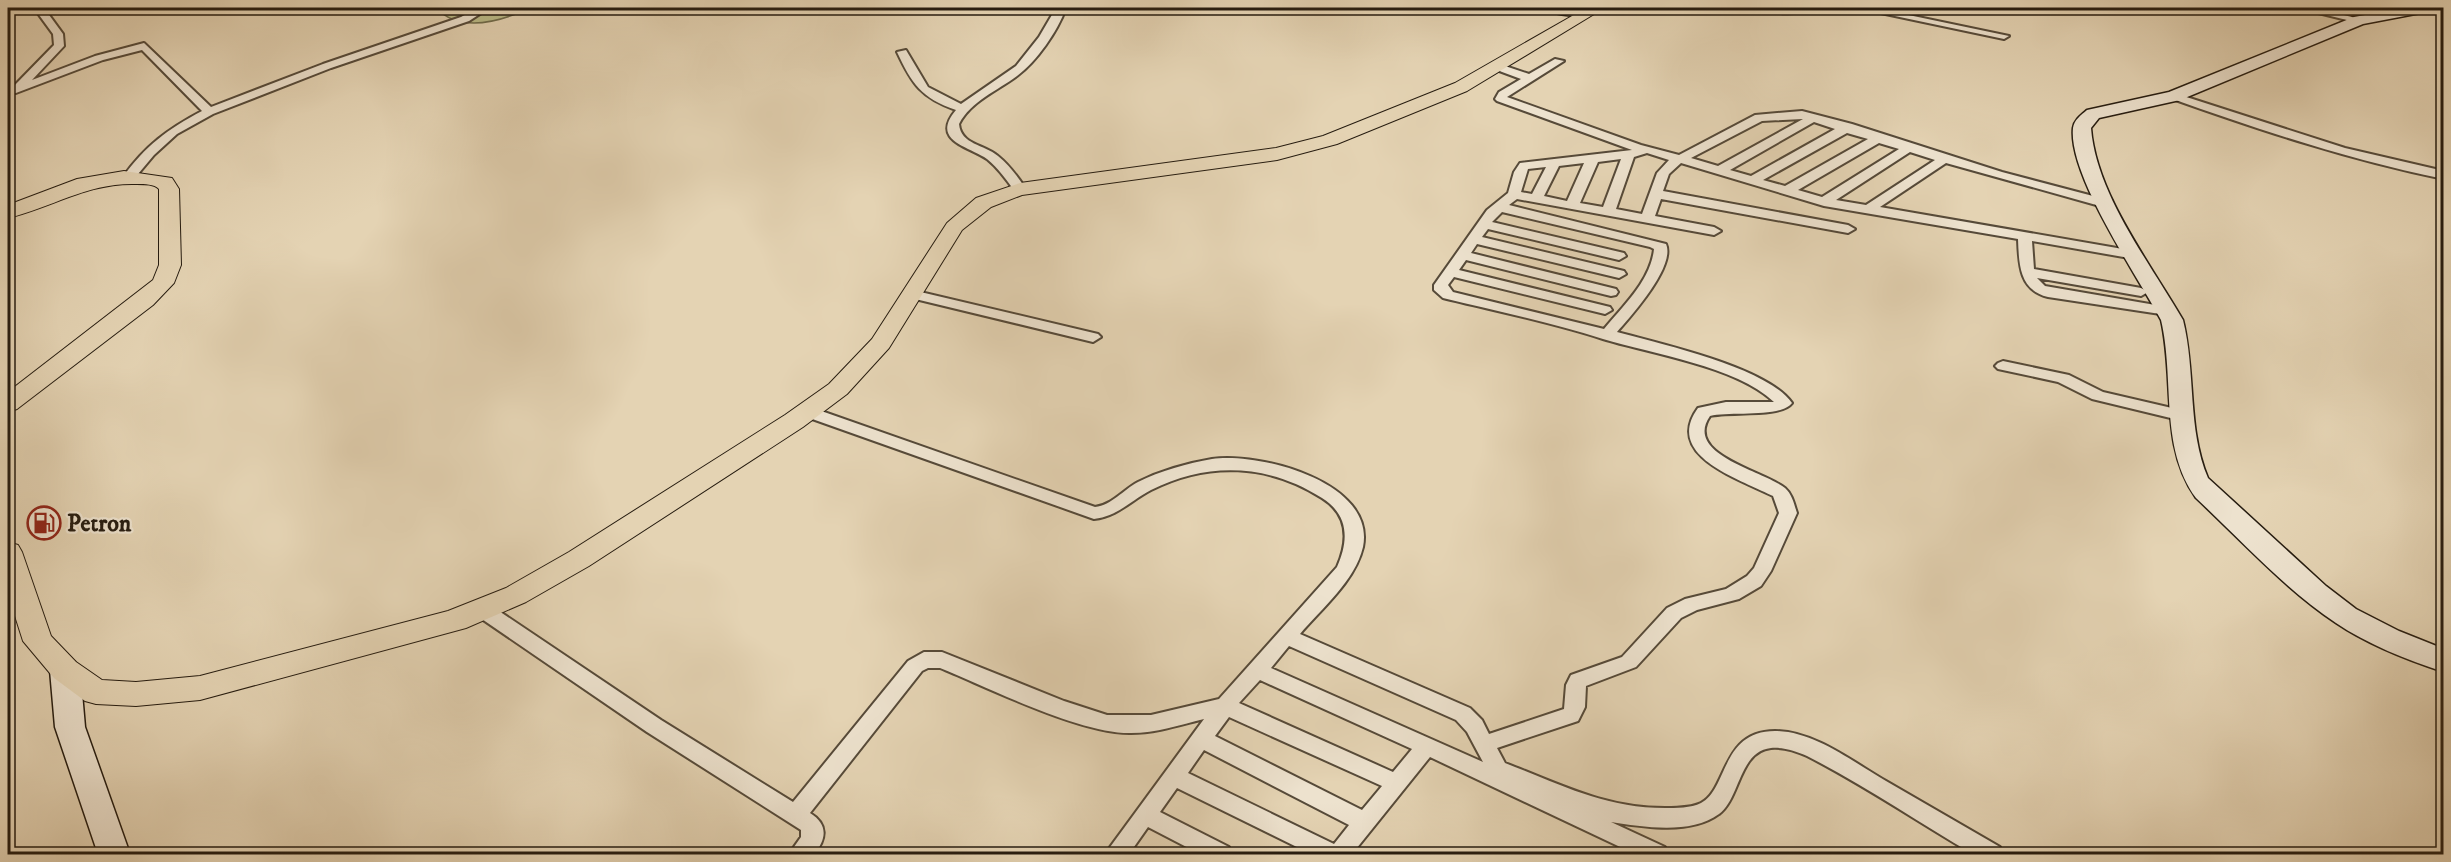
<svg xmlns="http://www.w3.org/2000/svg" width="2451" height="862" font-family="'IM FELL DW Pica',serif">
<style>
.green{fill:#babb88;stroke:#706c4c;stroke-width:1.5}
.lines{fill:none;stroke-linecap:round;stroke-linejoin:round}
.street-casing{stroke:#564a39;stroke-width:4}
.secondary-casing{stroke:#261c10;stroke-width:3}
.primary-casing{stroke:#261c10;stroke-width:2}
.street{fill:#ede2ce;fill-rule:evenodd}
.secondary{fill:#ede2ce;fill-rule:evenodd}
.primary{fill:#e4d3b3;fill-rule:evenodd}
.labels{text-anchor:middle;stroke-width:4.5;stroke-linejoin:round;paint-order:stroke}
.poi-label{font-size:24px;font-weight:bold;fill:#261c10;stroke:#ede2ce;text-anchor:start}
</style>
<rect width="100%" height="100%" fill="#e4d3b3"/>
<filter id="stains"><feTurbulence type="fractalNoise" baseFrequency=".00333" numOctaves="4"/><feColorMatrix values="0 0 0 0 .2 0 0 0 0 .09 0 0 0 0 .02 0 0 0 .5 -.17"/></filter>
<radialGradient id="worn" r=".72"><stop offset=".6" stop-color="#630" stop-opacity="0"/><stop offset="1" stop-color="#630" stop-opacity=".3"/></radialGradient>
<!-- green -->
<path class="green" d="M436 8H530C502 21 461 34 436 8Z"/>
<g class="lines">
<!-- street casing -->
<g class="street-casing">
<path id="street" d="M34 8H44L63 34 64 46 32 80 95 56 144 43 211 107 323 64 461 17 478 8H489L469 21 331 68 213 114 177 134 154 155 133 180 129 181 123 177C145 146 168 129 202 111L142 50 103 60 16 93H8V89L14 86 54 45 53 34Z
M1056 8H1066C1057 32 1037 61 1017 76 997 91 971 101 959 124 961 145 984 144 998 156 1009 165 1018 177 1026 189L1020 193 1015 192C1007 180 998 168 987 159 968 146 930 141 956 110 921 98 912 84 897 52L906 50 928 87 961 104 1016 66 1039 37Z
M1765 8H1809C1799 15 1775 15 1765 8Z
M1857 8H1875L2009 36 2004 39Z
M2298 8H2315L2364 20 2359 23Z
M1555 59 1564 61 1507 97 1641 145 1679 155 1755 115 1802 111 1852 124 2002 172 2112 201V207L2107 208 1946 163 1880 207 2140 252V258L2135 259 2032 241 2034 269 2141 288 2148 292 2141 296 2037 278 2045 286 2167 307 2174 311 2167 315 2048 297C2019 290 2019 264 2018 239L1824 206 1681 163 1669 174 1663 191 1848 225 1855 229 1848 233 1661 199 1655 216 1714 227 1721 231 1714 235 1517 199 1509 205 1666 244C1676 266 1631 316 1617 332 1660 344 1767 367 1792 403 1781 418 1730 411 1710 416 1683 455 1764 471 1785 488 1792 494 1794 504 1797 513L1771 571 1761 586 1739 599 1697 610 1681 618 1636 667 1586 686 1585 707 1578 721 1497 748 1505 763C1560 784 1604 808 1665 808 1676 808 1691 808 1701 803 1728 789 1721 731 1775 731 1814 731 1853 762 1886 781 1924 803 1962 825 2000 847L2003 854H1973C1918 822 1864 785 1807 756 1796 751 1783 747 1771 748 1739 751 1740 799 1719 814 1691 835 1643 827 1611 822L1665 847 1668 854H1635L1430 757 1352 854H1311L1177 788 1160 812 1229 847 1232 854H1200L1148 827 1129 854H1105L1204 719C1180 725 1156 733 1131 733 1081 734 989 688 940 668H928L922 671 810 813C828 824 827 839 814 854H789L801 837V830L647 732 476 615 473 610 476 605H490L661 720 793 802 908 661 924 652H942L1064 701 1107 715H1151L1219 699 1337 567C1349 540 1349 515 1322 498 1269 464 1208 461 1151 490 1130 501 1118 516 1094 519L801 415 799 411 807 406 1095 507C1112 505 1123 490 1138 482 1160 471 1188 463 1212 459 1259 452 1376 482 1363 547 1355 581 1322 608 1300 634L1470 708 1482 720 1489 734 1564 709 1566 685 1571 675 1622 657 1667 608 1685 599 1726 589 1747 576 1754 568 1779 513 1773 496C1740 479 1663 456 1698 408L1726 402H1774C1736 366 1652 354 1603 339 1551 322 1496 311 1443 298L1434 290V285L1487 210 1508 193 1514 172 1520 163 1632 150 1497 101 1495 99 1499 92 1521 79 1494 69V65H1502L1529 74ZM1803 119 1718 166 1691 158 1762 121ZM1814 122 1835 129 1751 176 1730 170ZM1847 133 1868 139 1785 186 1763 180ZM1879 143 1899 149 1822 197 1798 190ZM1910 152 1935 160 1866 205 1836 200ZM1647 153 1669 160 1657 173 1642 214 1616 209 1634 157ZM1621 159 1603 207 1580 203 1598 162ZM1584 163 1567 201 1544 196 1559 166ZM1546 167 1532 194 1521 192 1528 169ZM1502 212 1650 247 1654 249C1651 280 1623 306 1604 329L1453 292 1448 285 1454 277 1605 314 1612 310 1610 307 1459 270 1466 260 1611 296 1616 295 1618 292 1616 289 1471 253 1477 244 1619 278 1626 274 1624 271 1482 237 1488 229 1619 260 1626 256 1624 253 1492 222ZM1289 646 1456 720 1467 732 1483 762 1271 668ZM1260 680 1412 749 1393 772 1239 703ZM1229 717 1382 786 1362 810 1215 736ZM1204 750 1349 825 1334 844 1188 773Z
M2174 93 2345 148 2444 171V179C2350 160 2260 130 2170 98L2168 96Z
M912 290 1098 334 1101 337 1093 342 907 297 905 294Z
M2003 361 2069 375 2103 392 2189 412 2191 416 2183 421 2092 399 2058 382 1998 369 1995 366 1998 363Z"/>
</g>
<!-- secondary casing -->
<g class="secondary-casing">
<path id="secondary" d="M1546 8H1593L1596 11C1589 19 1553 16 1546 8Z
M2404 8H2433L2426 12 2363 24 2180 100 2099 118 2091 128C2096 194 2150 263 2183 320 2196 371 2187 429 2208 478L2326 586 2356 609 2399 631 2444 649V672C2407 660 2367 644 2336 623 2285 589 2241 540 2196 498 2159 447 2175 379 2161 320 2138 277 2068 175 2073 128 2074 120 2081 115 2087 110L2169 92 2354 17Z
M65 659 75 662 80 670 85 727 130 854H98L55 727 50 670 55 662Z"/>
</g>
<!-- primary casing -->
<g class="primary-casing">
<path id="primary" d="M1586 8H1604L1467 91 1337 144 1277 160 1022 195 991 207 962 230 889 348 847 394 803 427 589 566 526 602 466 628 200 700 136 706 96 704 85 701 54 678 23 641 8 594V542L18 545 22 552 51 636 76 662 102 680 136 682 200 676 448 611 506 588 569 552 785 415 829 384 872 339 947 223 976 198 1020 183 1276 148 1323 136 1455 83Z
M124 171 172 178 179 189 181 265 174 283 153 305 17 409 8 412V392L153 280 159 265V189C154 184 145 184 137 184 89 182 53 207 8 218V205L77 179Z"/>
</g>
<!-- street -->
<use href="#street" class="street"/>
<!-- secondary -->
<use href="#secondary" class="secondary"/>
<!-- primary -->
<use href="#primary" class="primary"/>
</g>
<!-- icons -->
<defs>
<g id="fuel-ring" transform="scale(1.725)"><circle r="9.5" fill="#ede2ce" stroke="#8f2418" stroke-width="1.5"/><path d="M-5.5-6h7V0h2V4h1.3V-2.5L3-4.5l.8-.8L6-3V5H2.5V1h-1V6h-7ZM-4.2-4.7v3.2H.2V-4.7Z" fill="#8f2418"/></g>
</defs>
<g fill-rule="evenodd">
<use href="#fuel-ring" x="44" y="523"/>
</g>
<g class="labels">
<!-- poi labels -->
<g class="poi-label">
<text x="67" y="531">Petron</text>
</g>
</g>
<!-- margin -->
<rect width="2451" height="862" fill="none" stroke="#e4d3b3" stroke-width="30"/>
<rect x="9" y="9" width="2433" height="844" fill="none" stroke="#261c10" stroke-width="3"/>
<rect x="15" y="15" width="2421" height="832" fill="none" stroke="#261c10" stroke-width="1.5"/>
<rect width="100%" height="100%" filter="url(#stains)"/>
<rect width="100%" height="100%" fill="url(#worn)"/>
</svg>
